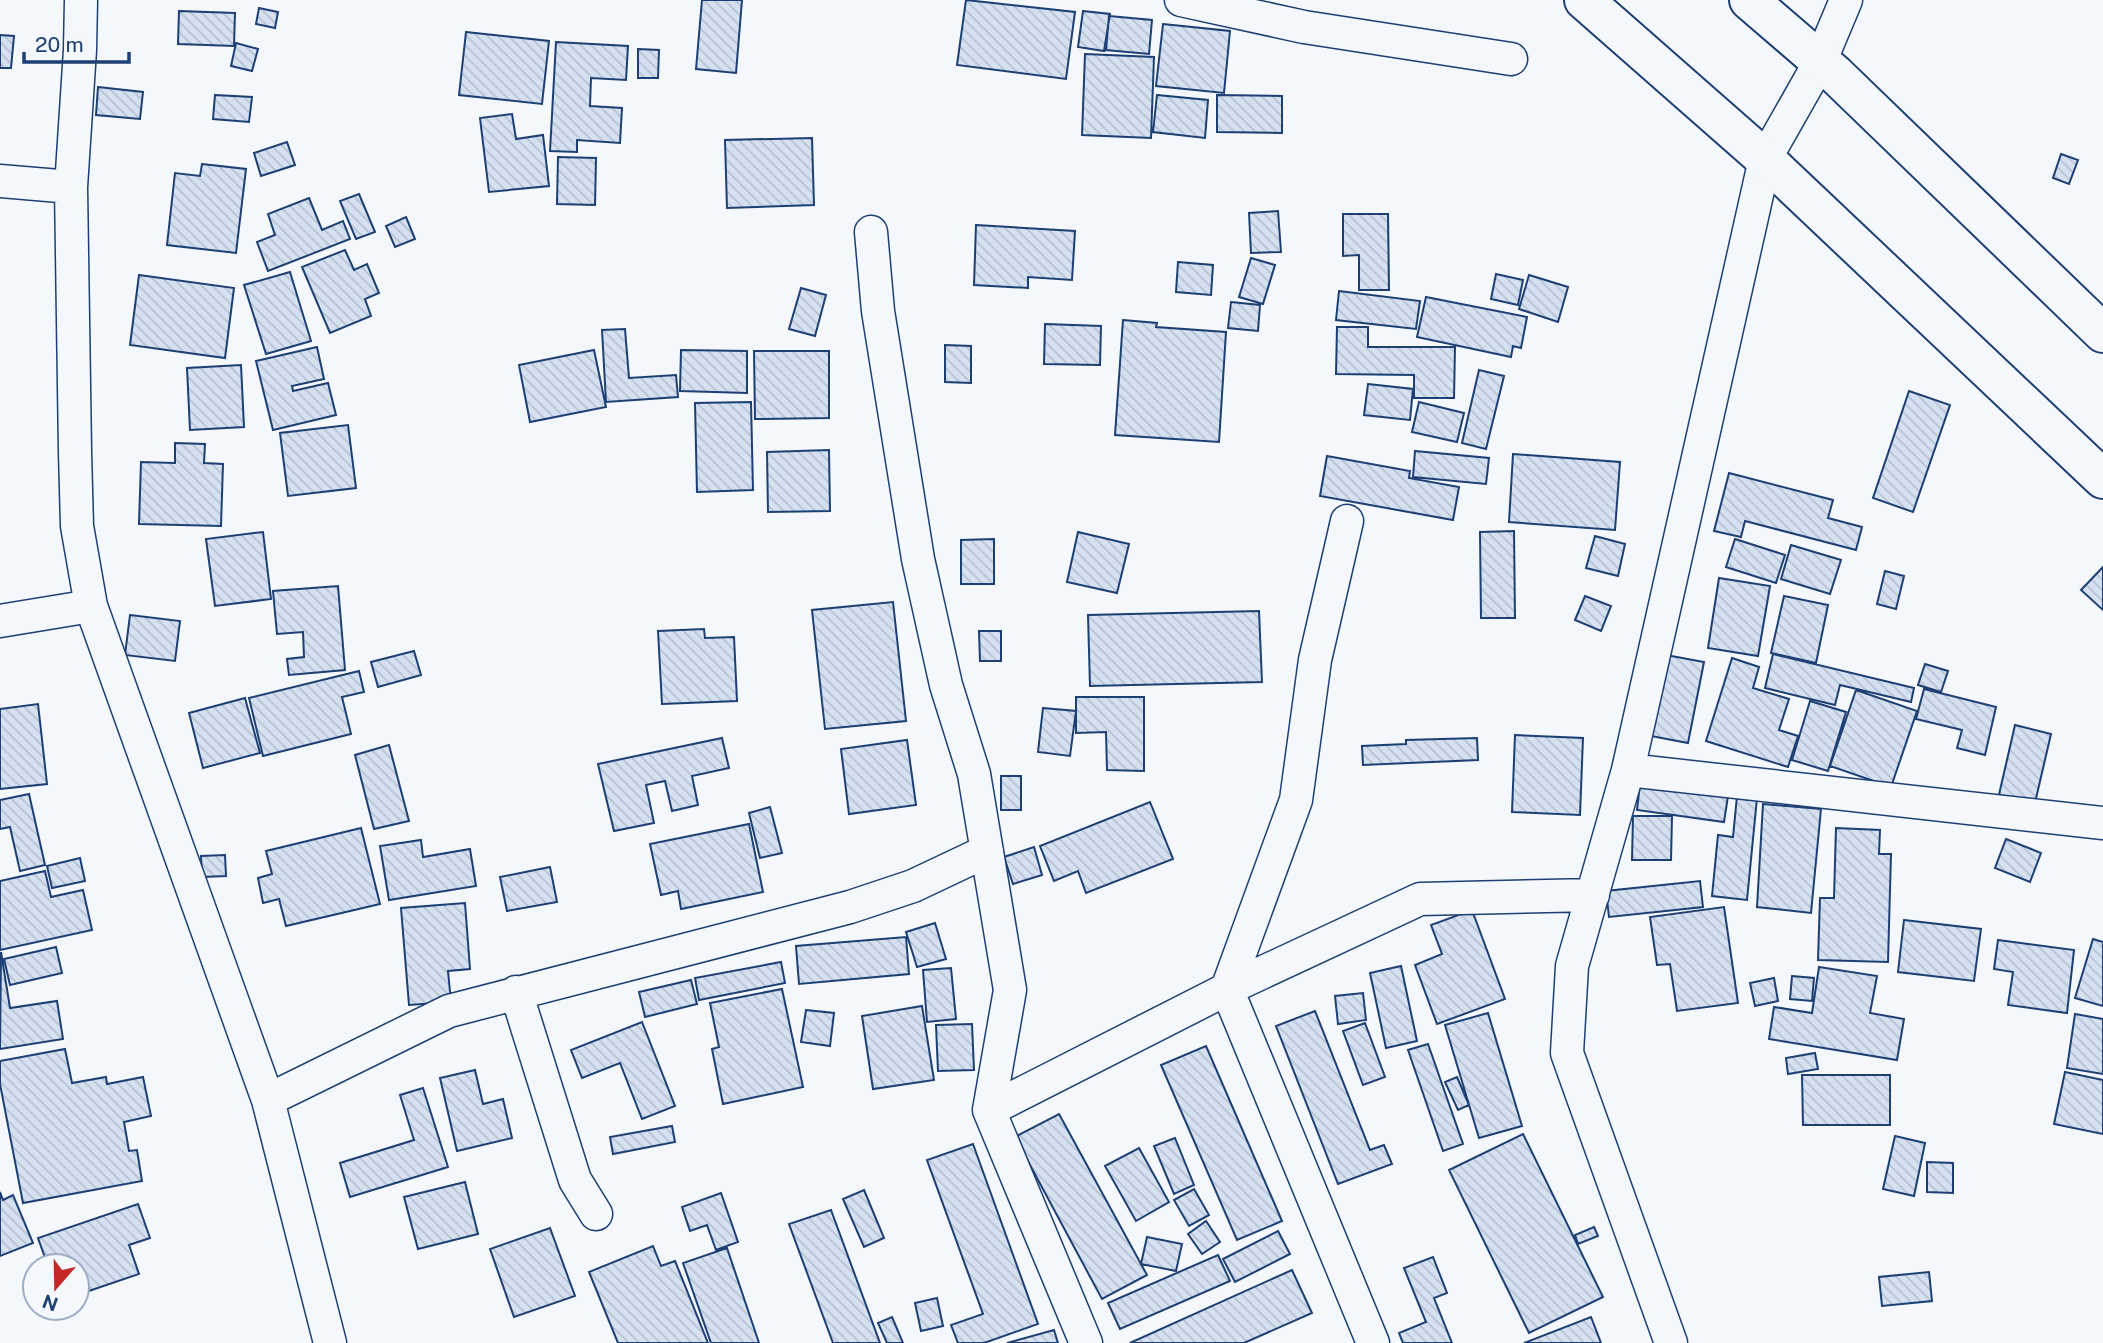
<svg xmlns="http://www.w3.org/2000/svg" width="2103" height="1343" font-family="'Public Sans',sans-serif">
<style>
.building{fill:url(#building-back-hatch);stroke:#1d3f73;stroke-width:2}
.lines{fill:none;stroke-linecap:round;stroke-linejoin:round}
.minor-casing{stroke:#1d3f73;stroke-width:35}
.tertiary-casing{stroke:#1d3f73;stroke-width:42}
.minor{stroke:#f4f7fb;stroke-width:32}
.tertiary{stroke:#f4f7fb;stroke-width:38}
</style>
<defs>
<pattern id="building-back-hatch" width="6" height="6" patternUnits="userSpaceOnUse" patternTransform="scale(1.75)"><rect width="6" height="6" fill="#d5e0f0"/><path d="M-1 5l2 2M0 0l6 6M5-1l2 2" fill="none" stroke="#b6c1d1"/></pattern>
</defs>
<rect width="100%" height="100%" fill="#f4f7fb"/>
<!-- building -->
<path class="building" d="M702 0H742L736 73 696 69Z
M966 0 1075 12 1066 79 957 65Z
M259 8 278 12 275 28 256 24Z
M179 11 235 13 234 46 178 44Z
M1083 11 1110 14 1104 51 1078 47Z
M1109 16 1152 20 1149 54 1106 50Z
M1163 24 1230 31 1224 93 1156 86Z
M466 32 549 41 542 104 459 95Z
M0 35 14 36 11 68H0Z
M556 42 628 46 626 80 591 78 590 106 622 108 620 143 577 140V152L550 151Z
M236 43 258 49 252 71 231 66Z
M638 49 659 50 658 78H638Z
M1085 54 1154 57 1151 138 1082 135Z
M98 87 143 92 140 119 96 115Z
M215 95 252 97 249 122 213 119Z
M1157 95 1208 100 1205 138 1153 132Z
M1217 95 1282 96V133L1217 132Z
M512 114 516 139 543 135 549 186 489 192 480 118Z
M812 138 814 205 727 208 725 140Z
M287 142 295 165 261 176 254 153Z
M2061 154 2078 160 2069 184 2053 178Z
M558 157 596 158 595 205 557 204Z
M202 164 246 169 236 253 167 245 175 173 200 176Z
M359 194 375 232 356 239 340 201Z
M309 198 322 230 343 221 350 239 268 271 257 242 275 235 268 214Z
M1278 211 1281 252 1251 253 1249 213Z
M1343 214H1388L1389 290H1359V255L1343 256Z
M406 217 415 239 395 247 386 226Z
M976 225 1075 231 1072 280 1028 277V288L974 285Z
M345 250 354 270 367 264 379 293 365 299 371 316 330 333 302 267Z
M1251 258 1275 265 1263 304 1239 297Z
M1178 262 1213 265 1211 295 1176 292Z
M290 272 311 341 266 354 244 285Z
M1496 274 1523 280 1518 305 1491 299Z
M139 275 234 288 225 358 130 345Z
M1529 275 1568 287 1558 322 1519 309Z
M801 288 826 295 815 336 789 329Z
M1339 291 1420 301 1416 329 1336 320Z
M1426 297 1527 317 1521 348 1513 346 1511 357 1417 337Z
M1231 302 1260 305 1258 331 1228 328Z
M1123 320 1157 323 1156 327 1226 332 1219 442 1115 435Z
M1045 324 1101 326 1100 365 1044 364Z
M1337 327H1368V347H1455L1454 398H1414V375L1336 374Z
M625 329 629 378 676 375 678 397 606 402 602 330Z
M945 345 971 346V383L945 382Z
M317 347 324 379 292 386 293 391 328 383 336 415 273 430 256 361Z
M594 350 606 407 530 422 519 365Z
M681 350 747 351V393L680 391Z
M754 351H829V418L755 419Z
M241 365 244 427 190 430 187 368Z
M1479 370 1504 376 1486 449 1462 443Z
M1368 384 1413 389 1410 420 1364 415Z
M1909 391 1950 405 1913 512 1873 498Z
M751 402 753 490 697 492 695 403Z
M1419 402 1464 413 1457 442 1412 432Z
M348 425 356 488 288 496 280 433Z
M175 443 205 444 204 463 223 464 221 526 139 524 141 462 175 463Z
M829 450 830 511 768 512 767 452Z
M1415 451 1489 458 1486 484 1413 477Z
M1513 454 1620 462 1615 530 1509 522Z
M1327 456 1410 471 1409 478 1459 487 1453 520 1320 496Z
M1729 473 1833 500 1828 518 1862 527 1856 550 1745 521 1741 537 1714 531Z
M1514 531 1515 618H1481L1480 532Z
M263 532 271 599 215 606 206 539Z
M1078 532 1129 544 1117 593 1067 582Z
M1595 536 1625 544 1618 576 1586 568Z
M994 539V584H961V540Z
M1735 539 1785 555 1776 583 1726 567Z
M1791 545 1841 560 1830 594 1781 579Z
M2103 567V610L2081 590Z
M1885 571 1904 576 1896 609 1877 604Z
M1719 578 1770 586 1758 656 1708 648Z
M338 586 345 670 289 675 287 659 304 657 303 632 277 634 273 591Z
M1585 596 1611 606 1601 631 1575 620Z
M1784 596 1828 605 1816 663 1771 653Z
M893 602 906 721 825 729 812 610Z
M1259 611 1262 682 1090 686 1088 615Z
M130 615 180 621 175 661 125 655Z
M704 629 705 638 734 637 737 701 662 704 658 631Z
M979 631H1001V661H980Z
M414 651 421 675 378 687 371 662Z
M1773 654 1914 688 1911 702 1840 685 1835 705 1765 688Z
M1666 655 1704 662 1688 743 1651 736Z
M1732 658 1759 667 1753 688 1789 699 1779 730 1798 736 1788 767 1706 741Z
M1925 664 1948 671 1941 692 1918 685Z
M359 671 364 692 342 697 351 734 263 756 249 698Z
M1924 689 1996 707 1985 755 1957 748 1962 730 1916 719Z
M1856 690 1917 711 1891 787 1830 766Z
M1076 697H1144V771L1107 770 1106 732 1076 733Z
M245 698 260 753 203 768 189 713Z
M1810 701 1846 712 1828 771 1792 760Z
M38 704 47 784 0 789V709Z
M1043 708 1076 711 1070 756 1038 752Z
M2015 725 2051 734 2034 807 1998 799Z
M1515 735 1583 738 1580 815 1512 812Z
M722 738 729 768 692 776 698 805 672 811 665 781 646 785 654 823 614 831 598 764Z
M1477 738 1478 760 1363 765 1362 746 1406 744V740Z
M907 740 916 805 849 814 841 749Z
M389 745 409 821 374 829 355 755Z
M1001 776H1021V810H1001Z
M1640 784 1728 796 1724 822 1637 810Z
M29 794 45 865 20 871 10 827 0 829V800Z
M1737 796 1757 798 1747 900 1712 896 1718 835 1733 837Z
M1150 802 1173 859 1086 893 1078 871 1054 881 1040 846Z
M1763 804 1821 809 1811 913 1757 907Z
M770 807 782 853 760 858 749 813Z
M1633 816H1672L1671 860H1632Z
M749 824 763 892 681 909 678 891 661 895 650 844Z
M361 828 380 904 286 926 279 899 263 903 258 878 272 874 266 851Z
M1836 828 1880 830 1879 854H1891L1888 962 1818 960 1820 898H1834Z
M2006 839 2041 853 2030 882 1995 868Z
M421 840 423 857 470 849 476 886 389 900 380 846Z
M1034 847 1042 875 1013 884 1004 857Z
M225 855 226 876 202 877 201 856Z
M80 858 85 881 52 888 47 866Z
M550 867 557 902 507 911 500 877Z
M45 871 51 897 83 890 92 930 0 950V881Z
M1700 881 1703 907 1609 917 1606 891Z
M465 903 470 969 448 971 451 1002 409 1005 401 908Z
M1724 907 1738 1003 1677 1011 1670 964 1657 965 1650 917Z
M1472 910 1505 999 1437 1024 1415 965 1442 954 1431 925Z
M1904 920 1981 929 1974 981 1898 972Z
M935 923 946 959 917 967 906 932Z
M906 937 909 974 799 984 796 946Z
M2093 939 2103 942V1006L2075 998Z
M1998 940 2074 950 2067 1013 2008 1005 2013 972 1994 969Z
M56 947 62 973 10 985 4 959Z
M1 952 10 1008 57 1001 63 1039 0 1049Z
M781 962 785 983 699 1000 695 978Z
M1401 966 1417 1041 1386 1048 1370 973Z
M1819 967 1877 976 1870 1013 1904 1019 1897 1060 1769 1039 1774 1007 1812 1013Z
M951 968 956 1019 927 1022 923 970Z
M1792 976 1814 978 1812 1001 1790 999Z
M1774 978 1778 1001 1755 1006 1750 983Z
M691 980 697 1004 645 1017 639 992Z
M782 989 803 1087 723 1104 712 1049 719 1047 710 1003Z
M1363 993 1366 1020 1338 1024 1335 996Z
M922 1006 934 1080 873 1089 862 1016Z
M806 1010 834 1013 830 1046 801 1042Z
M1315 1011 1370 1150 1384 1145 1392 1164 1338 1184 1276 1026Z
M1488 1013 1522 1126 1479 1138 1445 1025Z
M2075 1014 2103 1019V1074L2067 1068Z
M642 1022 675 1106 642 1119 620 1063 582 1078 571 1050Z
M1365 1023 1385 1077 1363 1085 1343 1031Z
M972 1024 974 1070 938 1071 936 1025Z
M1428 1044 1463 1144 1443 1151 1408 1050Z
M1206 1046 1282 1221 1237 1240 1161 1065Z
M65 1049 72 1083 106 1077 107 1084 143 1077 151 1116 124 1122 129 1151 137 1150 142 1181 23 1203 0 1084V1061Z
M1815 1053 1818 1069 1788 1074 1786 1058Z
M475 1070 483 1104 503 1099 512 1138 457 1151 440 1078Z
M2065 1072 2103 1080V1134L2054 1124Z
M1802 1075H1890V1125H1803Z
M1457 1077 1469 1105 1458 1110 1445 1082Z
M423 1088 448 1167 350 1197 340 1163 414 1140 400 1095Z
M1059 1114 1147 1275 1102 1299 1015 1137Z
M672 1126 675 1142 613 1154 610 1137Z
M1523 1134 1603 1297 1529 1333 1449 1170Z
M1895 1136 1925 1143 1914 1196 1883 1189Z
M1175 1138 1194 1185 1174 1194 1154 1146Z
M973 1144 1038 1324 984 1343H958L951 1325 983 1314 927 1160Z
M1139 1148 1169 1202 1136 1221 1105 1166Z
M1927 1162 1953 1163V1193L1927 1192Z
M465 1182 478 1234 418 1249 404 1197Z
M1194 1189 1209 1215 1189 1226 1174 1200Z
M864 1190 884 1238 864 1247 843 1199Z
M0 1192 3 1200 13 1195 33 1243 0 1256Z
M721 1193 738 1242 716 1250 707 1225 690 1231 682 1207Z
M138 1204 150 1238 129 1245 139 1274 77 1295V1266H48L38 1238Z
M831 1210 880 1343H833L789 1224Z
M1206 1221 1220 1242 1202 1254 1188 1234Z
M1594 1227 1598 1236 1578 1244 1575 1235Z
M550 1228 575 1296 514 1317 490 1249Z
M1278 1231 1290 1254 1235 1282 1223 1259Z
M1147 1237 1182 1244 1176 1271 1141 1264Z
M653 1246 661 1266 675 1261 708 1343H618L589 1272Z
M727 1248 757 1337 759 1343H711L683 1263Z
M1218 1255 1230 1281 1120 1329 1108 1303Z
M1433 1257 1447 1293 1434 1298 1452 1343H1403L1399 1333 1426 1322 1404 1268Z
M1292 1270 1312 1313 1244 1343H1130Z
M1929 1272 1932 1301 1882 1306 1879 1277Z
M937 1298 943 1326 921 1331 915 1303Z
M892 1317 903 1343H887L878 1323Z
M1591 1317 1601 1343H1524Z
M1054 1330 1058 1343H1007Z"/>
<g class="lines">
<!-- minor casing -->
<g class="minor-casing">
<path id="minor" d="M81 0 80 50 71 187 75 452 77 526 91 606 268 1100 330 1343
M1181 0 1304 27 1511 59
M0 181 71 187
M871 232 878 311 918 559 946 685 974 774 1010 990 989 1110 1086 1343
M1347 521 1315 660 1296 800 1227 989 1373 1343
M0 621 91 606
M1628 770 2103 823
M516 992 575 1180 596 1214
M268 1100 449 1011 850 907 913 886 987 851
M989 1110 1227 989 1420 899 1593 895
M1671 1343 1567 1053 1572 966 1628 770 1765 159 1820 62 1846 0"/>
</g>
<!-- tertiary casing -->
<g class="tertiary-casing">
<path id="tertiary" d="M1584 0 1765 159 2103 479
M1749 0 1836 75 2103 333"/>
</g>
<!-- minor -->
<use href="#minor" class="minor"/>
<!-- tertiary -->
<use href="#tertiary" class="tertiary"/>
</g>
<!-- north arrow -->
<g transform="translate(56 1287) rotate(200)"><circle r="33" fill="#f4f7fb" stroke="#9eadc5" stroke-width="2"/>
<path d="M0-5L12 26L0 18L-12 26Z" fill="#c62828"/>
<text y="-10" font-size="19" font-weight="bold" text-anchor="middle" fill="#1d3f73">N</text>
</g>
<!-- scale -->
<path d="M24 52v10h105v-10" fill="none" stroke="#1d3f73" stroke-width="3.5"/>
<text x="35" y="52" font-size="21" fill="#1d3f73" stroke="#f4f7fb" stroke-width="5" paint-order="stroke">20 m</text>
</svg>
